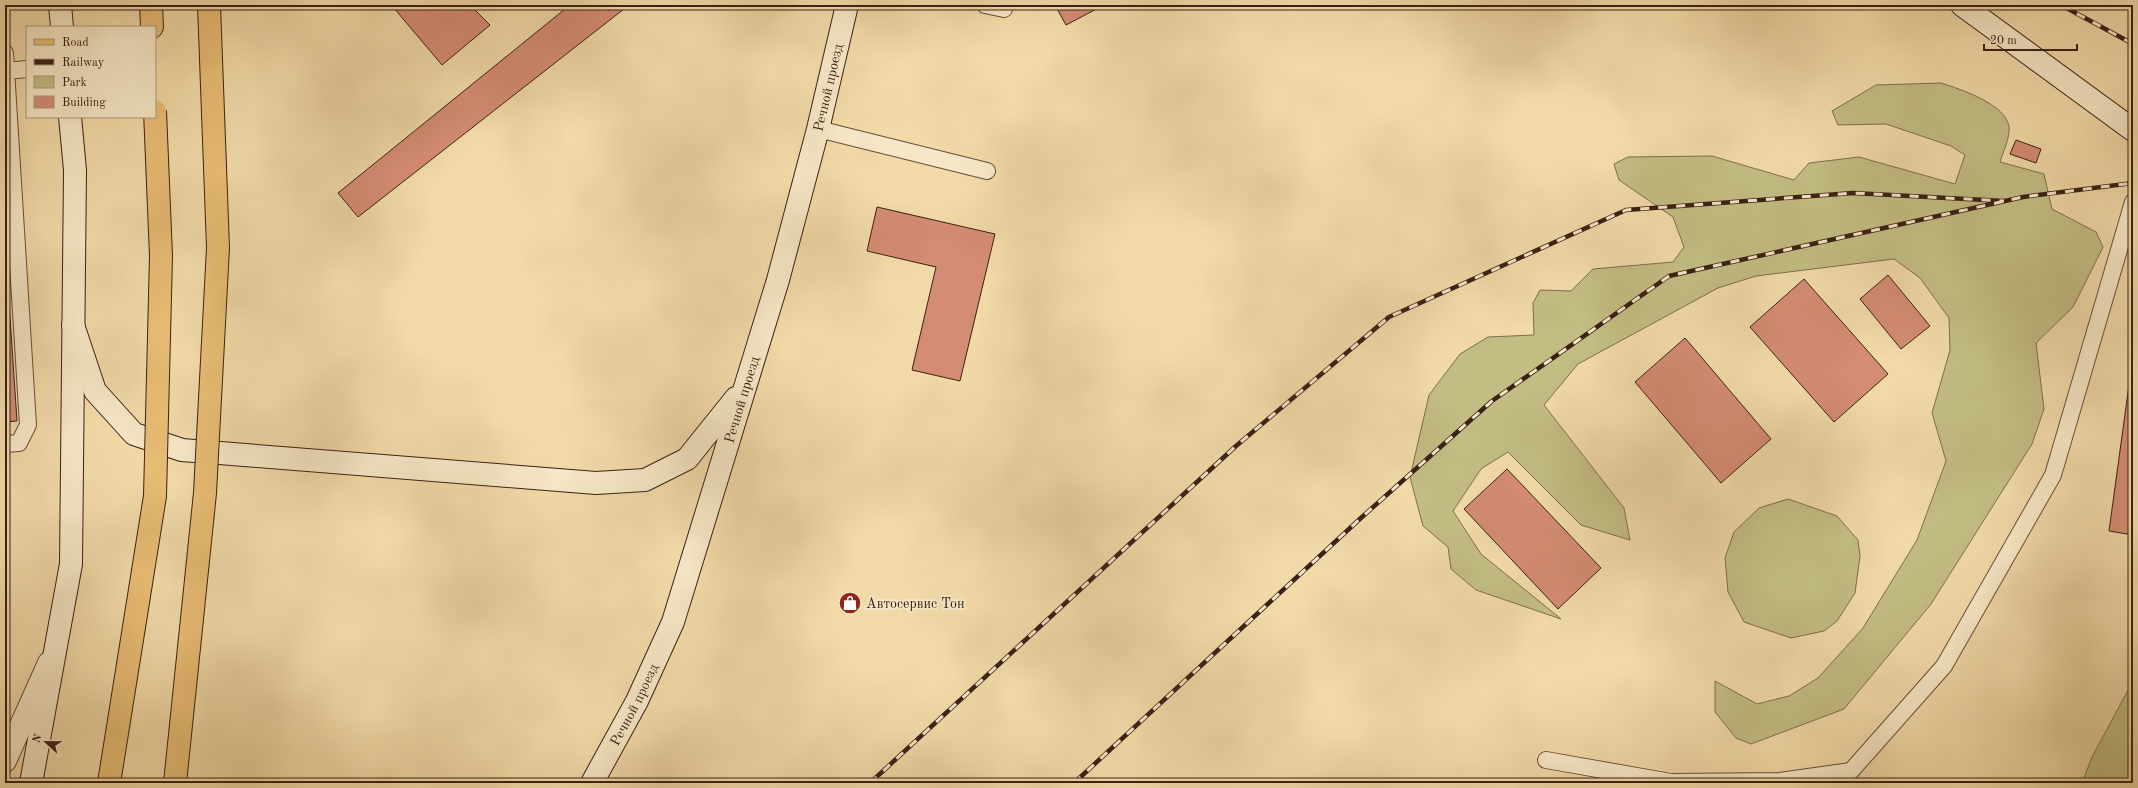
<svg xmlns="http://www.w3.org/2000/svg" width="2138" height="788" font-family="'Old Standard TT',serif">
<style>
.green{fill:#c2bd83;stroke:#7e6e4c}
.building{fill:#d48c74;stroke:#3a2015}
.lines{fill:none;stroke-linecap:round;stroke-linejoin:round}
.lane-casing{stroke:#684e3a;stroke-width:18}
.street-casing{stroke:#684e3a;stroke-width:24}
.secondary-casing{stroke:#3a2015;stroke-width:24}
.primary-casing{stroke:#3a2015;stroke-width:24}
.lane{stroke:#f6e7c6;stroke-width:16}
.street{stroke:#f6e7c6;stroke-width:22}
.secondary{stroke:#f6e7c6;stroke-width:22}
.primary{stroke:#e8bd74;stroke-width:22}
.rail-casing{stroke:#3a2015;stroke-width:4.5}
.rail{stroke:#f6e7c6;stroke-width:3;stroke-dasharray:9;stroke-linecap:butt}
.primary-bridge-casing{stroke:#3a2015;stroke-width:24;stroke-linecap:butt}
.primary-bridge{stroke:#e8bd74;stroke-width:22}
.labels{text-anchor:middle;stroke-width:3.5;stroke-linejoin:round;paint-order:stroke}
.street-label{font-size:14px;fill:#3a2015;stroke:#f6e7c6}
.poi-label{font-size:14px;fill:#3a2015;stroke:#f6e7c6;text-anchor:start}
</style>
<rect width="100%" height="100%" fill="#f1daa8"/>
<filter id="stains"><feTurbulence type="fractalNoise" baseFrequency=".005" numOctaves="4"/><feColorMatrix values="0 0 0 0 .2 0 0 0 0 .09 0 0 0 0 .02 0 0 0 .5 -.17"/></filter>
<radialGradient id="worn" r=".72"><stop offset=".6" stop-color="#630" stop-opacity="0"/><stop offset="1" stop-color="#630" stop-opacity=".3"/></radialGradient>
<!-- green -->
<path class="green" d="M1941 83C1960 89 2013 106 2009 132 2008 142 2003 152 2000 162L2044 174 2052 209 2096 232 2103 247 2073 307 2036 343 2044 409 2032 444 1931 604 1844 709 1751 744 1736 738 1715 712V681L1757 704 1789 696 1818 678 1863 628 1917 540 1946 461 1932 413 1950 350 1949 318 1920 278 1894 259 1756 276 1718 288 1578 364 1544 405 1624 508 1630 540 1581 525 1508 452 1481 469 1453 511 1481 554 1561 619 1476 590 1451 569 1448 547 1423 526 1410 477 1429 395 1460 354 1488 337 1534 335 1533 303 1540 290 1571 291 1593 269 1673 262 1684 247 1673 217 1619 180 1614 164 1628 157 1712 156 1794 180 1809 163 1859 157 1955 184 1965 155 1951 146 1886 124 1838 125 1832 111 1876 85Z
M1788 499 1837 516 1858 540 1860 556 1855 593 1837 621 1824 631 1791 638 1744 622 1728 592 1725 558 1734 532 1759 508Z
M2133 681V783H2082L2092 757Z"/>
<!-- building -->
<path class="building" d="M396 5H470L490 25 442 65 393 7Z
M570 5H629L358 217 338 193Z
M1055 5H1104L1066 25Z
M2016 140 2041 149 2036 163 2010 154Z
M877 207 995 234 960 381 912 370 936 267 867 251Z
M5 243 17 421 5 422Z
M1888 275 1930 326 1901 349 1860 299Z
M1804 279 1888 374 1834 422 1750 327Z
M1685 338 1771 439 1721 483 1635 382Z
M2132 363H2133V535L2109 531Z
M1507 469 1601 568 1558 609 1464 509Z"/>
<g class="lines">
<!-- lane casing -->
<g class="lane-casing">
<path id="lane" d="M985 5 1004 9
M5 53 28 425 19 443 5 444
M6 71 27 69
M818 129 987 171
M1546 760 1671 782 1780 781 1851 771 1944 666 2053 475 2133 202"/>
</g>
<!-- street casing -->
<g class="street-casing">
<path id="street" d="M5 761 49 663"/>
</g>
<!-- secondary casing -->
<g class="secondary-casing">
<g id="secondary">
<path d="M60 5 62 27"/>
<path d="M1962 5 2133 130"/>
<path d="M73 325 95 391 134 434 182 450 596 483 645 480 687 459 736 398"/>
<path d="M31 783 71 564 75 170 70 117"/>
<path id="s1" d="M592 783 637 701 673 622 778 280 818 129 847 5"/>
</g>
</g>
<!-- primary casing -->
<g class="primary-casing">
<path id="primary" d="M151 5 152 27"/>
</g>
<!-- lane -->
<use href="#lane" class="lane"/>
<!-- street -->
<use href="#street" class="street"/>
<!-- secondary -->
<use href="#secondary" class="secondary"/>
<!-- primary -->
<use href="#primary" class="primary"/>
<!-- rail casing -->
<g class="rail-casing">
<path id="rail" d="M2061 5 2133 44
M870 783 1236 446 1389 317 1626 210 1853 193 2004 201
M1074 783 1362 517 1492 401 1669 276 2023 197 2133 183"/>
</g>
<!-- rail -->
<use href="#rail" class="rail"/>
<!-- primary-bridge casing -->
<g class="primary-bridge-casing">
<path id="primary-bridge" d="M109 783 155 496 161 256 155 111
M175 783 205 493 218 248 209 5"/>
</g>
<!-- primary-bridge -->
<use href="#primary-bridge" class="primary-bridge"/>
</g>
<!-- icons -->
<defs>
<g id="shop-disc" transform="scale(1.15)"><circle r="9.5" fill="#8f2418" stroke="#f6e7c6"/><path d="M-5-2.5h2.3a2.7 3.5 0 0 1 5.4 0H5L5.5 6h-11ZM-1.5-2.5h3a1.5 2.3 0 0 0-3 0Z" fill="#fff"/></g>
</defs>
<g fill-rule="evenodd">
<use href="#shop-disc" x="850" y="603"/>
</g>
<g class="labels">
<!-- street labels -->
<g class="street-label">
<text dy="5" stroke="none"><textPath href="#s1" startOffset="737">Речной проезд</textPath></text>
<text dy="5" stroke="none"><textPath href="#s1" startOffset="413">Речной проезд</textPath></text>
<text dy="5" stroke="none"><textPath href="#s1" startOffset="89">Речной проезд</textPath></text>
</g>
<!-- poi labels -->
<g class="poi-label">
<text x="866" y="608">Автосервис Тон</text>
</g>
</g>
<!-- margin -->
<rect width="2138" height="788" fill="none" stroke="#f1daa8" stroke-width="20"/>
<rect x="6" y="6" width="2126" height="776" fill="none" stroke="#3a2015" stroke-width="2"/>
<rect x="10" y="10" width="2118" height="768" fill="none" stroke="#3a2015"/>
<!-- legend -->
<rect x="26" y="26" width="130" height="92" fill="#f6e7c6" stroke="#ab977f"/>
<rect x="34" y="39" width="20" height="6" fill="#e8bd74" stroke="#ab977f"/>
<text x="62" y="46" font-size="12" fill="#3a2015">Road</text>
<rect x="34" y="59" width="20" height="6" fill="#3a2015" stroke="#ab977f"/>
<text x="62" y="66" font-size="12" fill="#3a2015">Railway</text>
<rect x="34" y="76" width="20" height="12" fill="#c2bd83" stroke="#ab977f"/>
<text x="62" y="86" font-size="12" fill="#3a2015">Park</text>
<rect x="34" y="96" width="20" height="12" fill="#d48c74" stroke="#ab977f"/>
<text x="62" y="106" font-size="12" fill="#3a2015">Building</text>
<!-- north arrow -->
<g transform="translate(46 742) rotate(292)" stroke="#f6e7c6" stroke-width="3" paint-order="stroke">
<path d="M0-3L7 15L0 10L-7 15Z" fill="#3a2015"/>
<text y="-6" font-size="11" font-weight="bold" text-anchor="middle" fill="#3a2015">N</text>
</g>
<!-- scale -->
<path d="M1984 44v6h93v-6" fill="none" stroke="#3a2015" stroke-width="2"/>
<text x="1990" y="44" font-size="12" fill="#3a2015" stroke="#f6e7c6" stroke-width="3" paint-order="stroke">20 m</text>
<rect width="100%" height="100%" filter="url(#stains)"/>
<rect width="100%" height="100%" fill="url(#worn)"/>
</svg>
